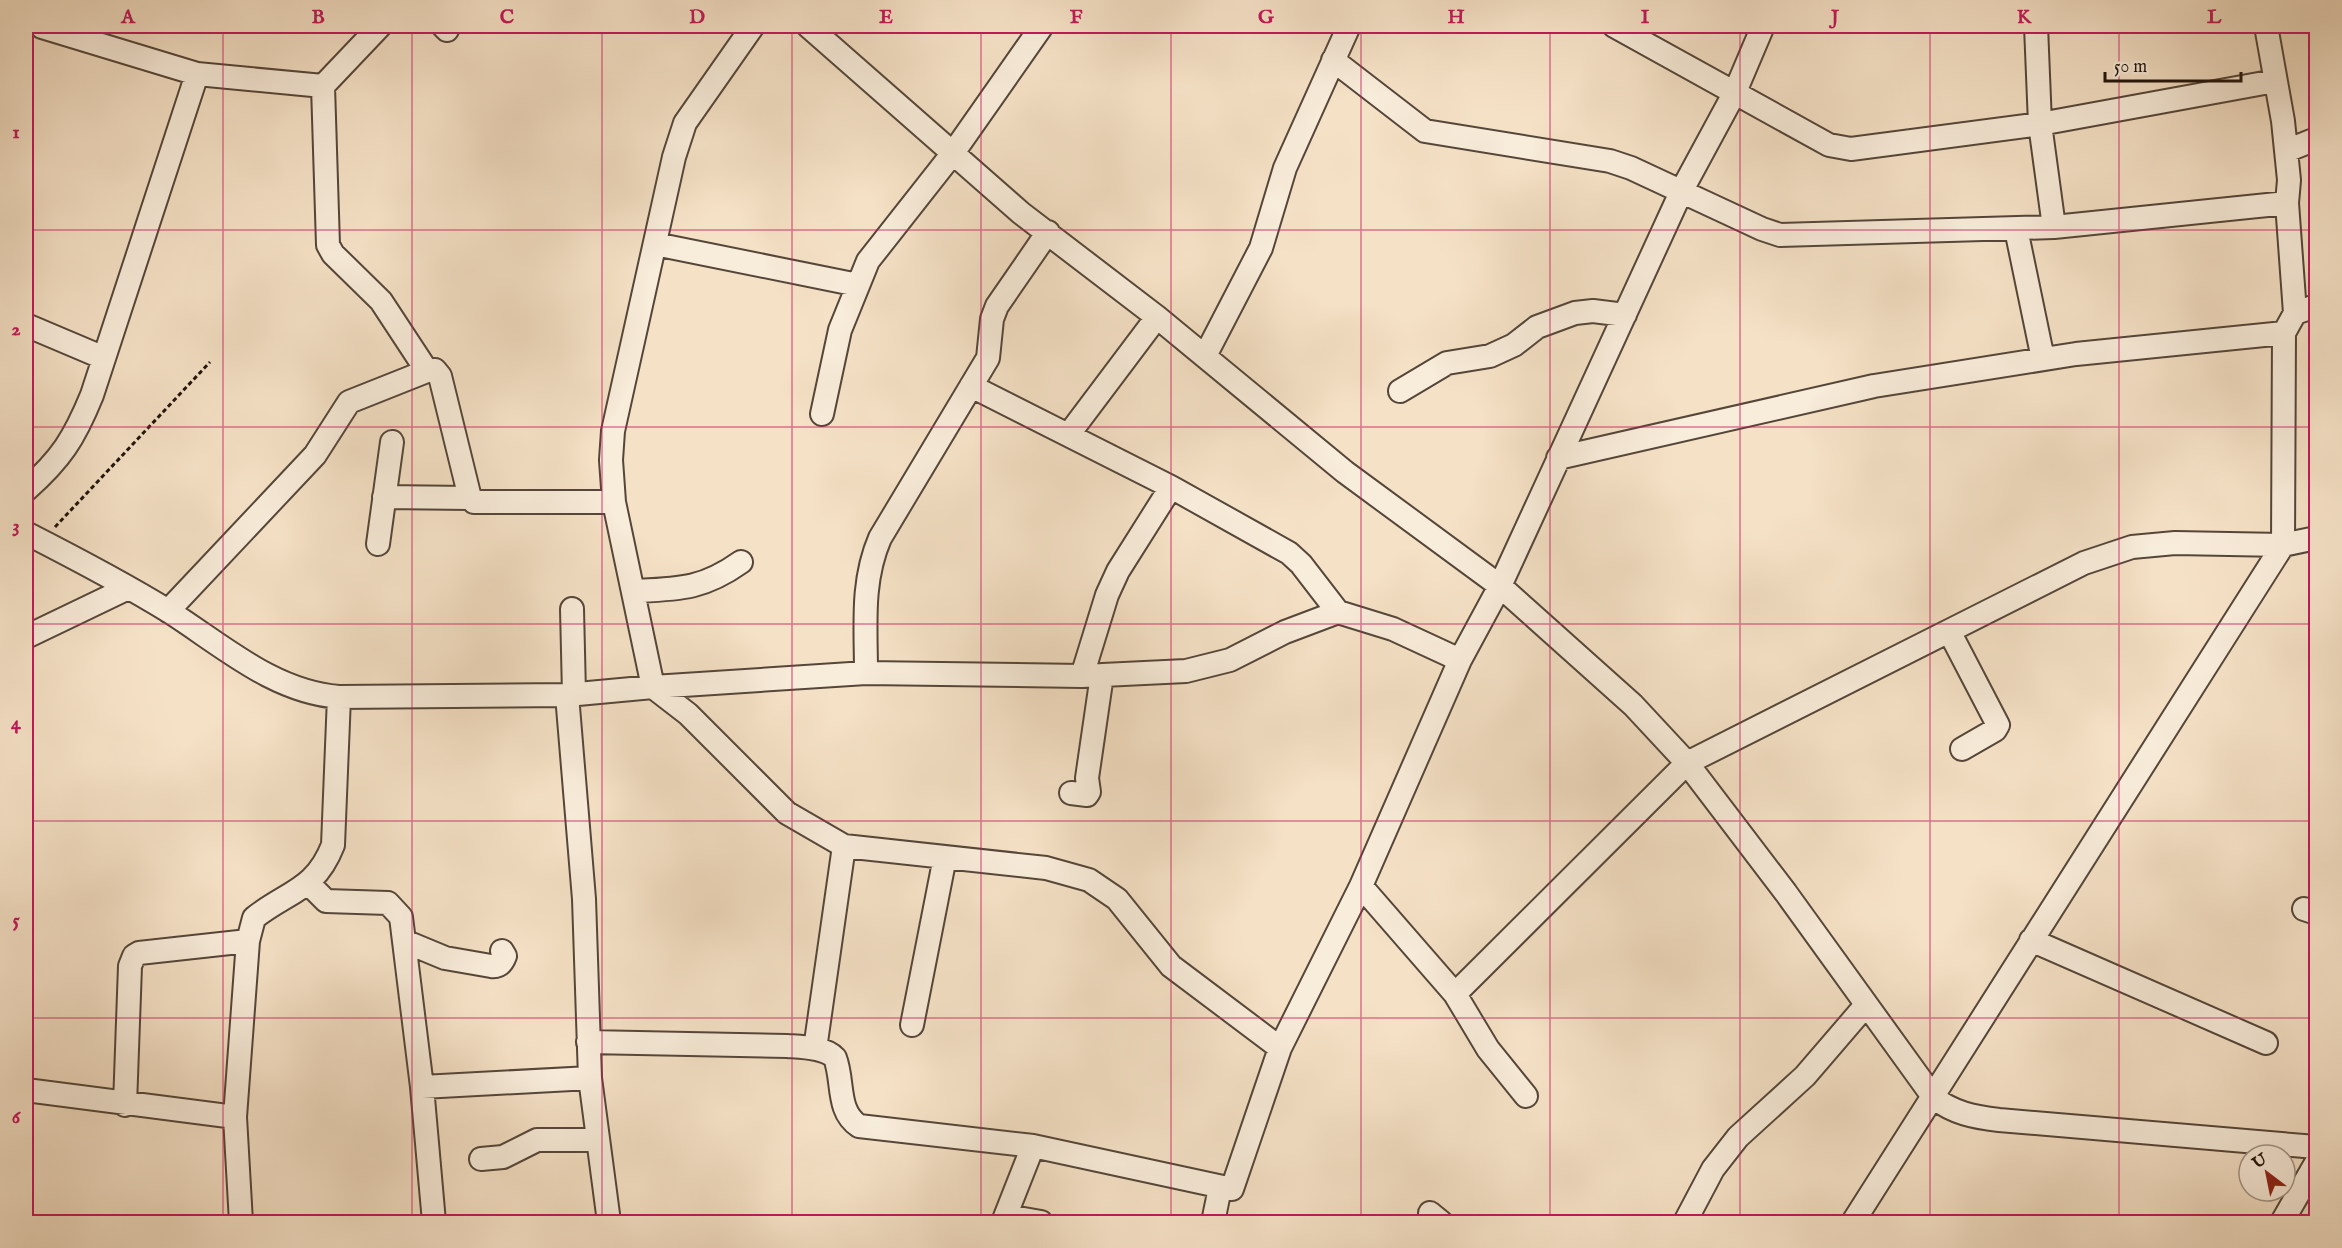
<svg xmlns="http://www.w3.org/2000/svg" width="2342" height="1248" font-family="'IM FELL English',serif">
<style>
.lines{fill:none;stroke-linecap:round;stroke-linejoin:round}
.minor-casing{stroke:#55463a;stroke-width:26}
.path{stroke:#20130b;stroke-width:3;stroke-dasharray:4.5 3;stroke-linecap:butt}
.minor{stroke:#f8ecda;stroke-width:22}
.grid{fill:none;stroke:#c2185b;stroke-width:1.5;stroke-opacity:0.55}
.neatline{fill:none;stroke:#c2185b;stroke-width:2}
.grid-label{font-size:20px;text-anchor:middle;font-weight:bold;fill:#c2185b}
</style>
<rect width="100%" height="100%" fill="#f5e1c6"/>
<filter id="stains"><feTurbulence type="fractalNoise" baseFrequency=".00333" numOctaves="4"/><feColorMatrix values="0 0 0 0 .2 0 0 0 0 .09 0 0 0 0 .02 0 0 0 .5 -.17"/></filter>
<radialGradient id="worn" r=".72"><stop offset=".6" stop-color="#630" stop-opacity="0"/><stop offset="1" stop-color="#630" stop-opacity=".3"/></radialGradient>
<g class="lines">
<!-- minor casing -->
<g class="minor-casing">
<path id="minor" d="M443 26 447 30
M753 26 685 123 674 157 613 431 611 460 614 502 653 687 866 673 1082 676 1186 671 1230 660 1285 632 1338 612 1393 629 1460 660
M808 26 1021 213 1157 317 1345 472 1500 586 1633 705 1687 763 1786 893 1934 1098C1954 1113 1973 1117 1999 1120L2316 1147
M1614 26 1829 145 1851 149 2040 124 2275 81
M2036 26 2040 124 2054 227
M42 27 197 74 323 86 380 26
M1333 60 1425 131 1610 161 1631 168 1762 229 1780 235 2054 227 2287 203
M323 86 328 245 333 254 381 301 427 371
M2286 151 2316 139
M2016 229 2043 359
M655 244 858 285
M2295 313 2316 306
M26 325 104 358
M1205 356 1261 248 1285 168 1349 26
M971 386 1171 487 1289 553 1301 564 1338 612
M1400 391 1447 363 1490 356 1514 345 1537 327 1575 313 1593 311 1625 315
M822 414 840 330 868 261 953 153 1042 26
M1069 434 1157 317
M1558 458 1874 386 2076 354 2284 333
M26 490C61 459 74 439 92 395L197 74
M384 497 470 498
M26 533C75 558 123 583 170 612 223 646 274 692 339 697L567 695 653 687 688 714 787 813 844 846 1046 868 1089 880 1117 899 1171 966 1280 1048
M378 544 392 442
M635 591C680 589 703 589 741 562
M572 609 574 694
M168 611 315 455 349 402 427 371 435 370 440 376 470 498 474 502H614
M1949 631 1998 725 1995 730 1962 749
M26 637 128 588
M866 673C866 626 861 582 880 538L988 358 992 319 997 306 1048 232
M1082 676 1107 595 1118 571 1171 487
M567 695 584 899 590 1078 609 1222
M1071 793 1087 795 1089 792 1087 778 1102 675
M309 884 326 901 388 903 401 917 422 1087 434 1222
M1361 886 1455 994 1488 1049 1526 1096
M2304 909 2316 913
M2031 940 2266 1043
M404 941 445 958 491 966C499 967 502 964 505 956L502 951
M1455 994 1687 763 2084 563 2132 547 2175 543 2283 545 2316 538
M912 1025 945 857
M588 1042 787 1046C801 1047 825 1047 835 1058 844 1081 836 1111 859 1126L1033 1146 1232 1189
M815 1049 844 846
M422 1087 590 1078
M26 1090 235 1117
M125 1105 130 966 134 956 139 953 248 941
M481 1159 503 1157 537 1140H598
M1430 1213 1441 1222
M1006 1216 1041 1222
M241 1222 235 1117 248 941 254 918C288 891 315 891 333 845L339 697
M1003 1222 1033 1146
M1213 1222 1220 1188 1232 1189 1280 1048 1361 886 1460 660 1500 586 1682 190 1735 92 1763 26
M1685 1222 1713 1169 1738 1137 1805 1076 1866 1005
M1853 1222 2283 545 2284 333 2295 313 2287 203 2289 180 2283 121 2266 26
M2282 1222 2316 1163"/>
</g>
<!-- path -->
<path class="path" d="M55 527 210 362"/>
<!-- minor -->
<use href="#minor" class="minor"/>
</g>
<!-- grid -->
<path class="grid" d="M223 26V1222M412 26V1222M602 26V1222M792 26V1222M981 26V1222M1171 26V1222M1361 26V1222M1550 26V1222M1740 26V1222M1930 26V1222M2119 26V1222M26 230H2316M26 427H2316M26 624H2316M26 821H2316M26 1018H2316"/>
<!-- margin -->
<rect width="2342" height="1248" fill="none" stroke="#f5e1c6" stroke-width="66"/>
<!-- north arrow -->
<g transform="translate(2267 1173) rotate(328)"><circle r="28" fill="#f8ecda" stroke="#a29587" stroke-width="1.5"/>
<path d="M0-4.5L10 22L0 15L-10 22Z" fill="#8f2418"/>
<text y="-9" font-size="16" font-weight="bold" text-anchor="middle" fill="#20130b">U</text>
</g>
<!-- scale -->
<path d="M2105 72v9h136v-9" fill="none" stroke="#20130b" stroke-width="3"/>
<text x="2114" y="72" font-size="18" fill="#20130b" stroke="#f8ecda" stroke-width="4.5" paint-order="stroke">50 m</text>
<rect x="33" y="33" width="2276" height="1182" class="neatline"/>
<g class="grid-label">
<text x="128" y="23">A</text>
<text x="318" y="23">B</text>
<text x="507" y="23">C</text>
<text x="697" y="23">D</text>
<text x="886" y="23">E</text>
<text x="1076" y="23">F</text>
<text x="1266" y="23">G</text>
<text x="1456" y="23">H</text>
<text x="1645" y="23">I</text>
<text x="1835" y="23">J</text>
<text x="2024" y="23">K</text>
<text x="2214" y="23">L</text>
<text x="16" y="138">1</text>
<text x="16" y="335">2</text>
<text x="16" y="532">3</text>
<text x="16" y="729">4</text>
<text x="16" y="926">5</text>
<text x="16" y="1123">6</text>
</g>
<rect width="100%" height="100%" filter="url(#stains)"/>
<rect width="100%" height="100%" fill="url(#worn)"/>
</svg>
